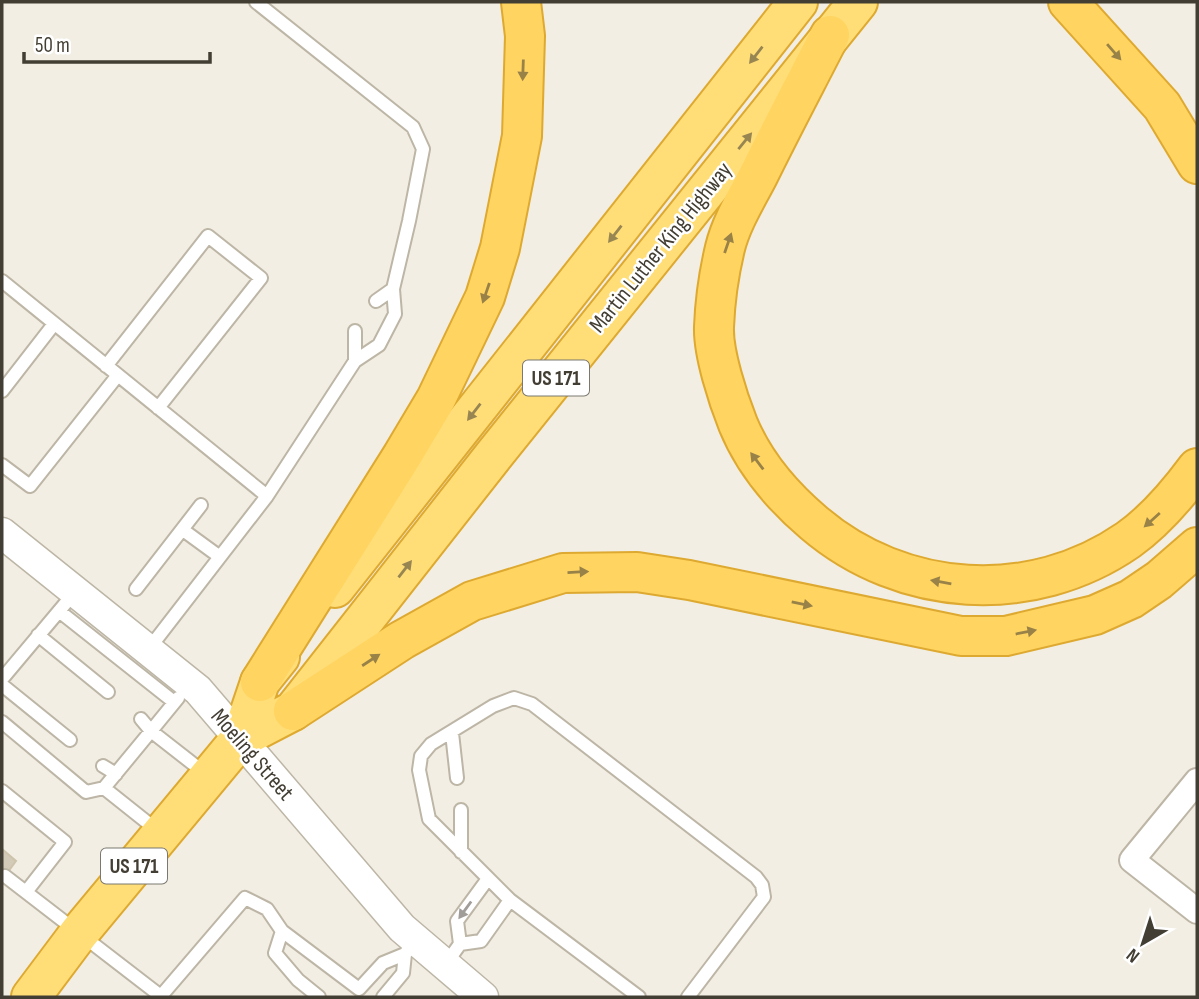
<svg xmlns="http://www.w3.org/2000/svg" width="1199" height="999" font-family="'Sofia Sans Condensed',sans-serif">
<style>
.building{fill:#d3cab8;stroke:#cec3ab;stroke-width:2}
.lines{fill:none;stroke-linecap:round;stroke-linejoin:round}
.service-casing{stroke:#bdb6a6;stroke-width:16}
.minor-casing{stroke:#bdb6a6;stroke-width:28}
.tertiary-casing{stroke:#bdb6a6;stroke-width:33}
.trunk-casing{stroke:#dea930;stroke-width:42}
.motorway-casing{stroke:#dea930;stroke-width:42}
.service{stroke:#fff;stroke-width:12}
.minor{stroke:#fff;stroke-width:24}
.tertiary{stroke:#fff;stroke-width:30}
.trunk{stroke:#fd7;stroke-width:38}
.motorway{stroke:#ffd460;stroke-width:38}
.oneway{fill:#988247}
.oneway2{fill:#988652}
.oneway3{fill:#a19e99}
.labels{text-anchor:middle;stroke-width:5;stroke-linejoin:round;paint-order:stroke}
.shield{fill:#fff;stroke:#7b7870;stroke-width:2}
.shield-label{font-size:21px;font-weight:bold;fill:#433e33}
.street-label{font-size:23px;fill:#433e33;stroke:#fff}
</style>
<rect width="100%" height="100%" fill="#f2eee3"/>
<!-- building -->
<path class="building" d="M2 849 16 861 2 880Z"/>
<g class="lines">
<!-- service casing -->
<g class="service-casing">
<path id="service" d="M2 281 267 496
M376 301 393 289
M355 361V331
M106 366 208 236 261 278 158 408
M2 391 54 324
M2 465 30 486 118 375
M183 530 220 557
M136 589 201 505
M59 611 174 702
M38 635 108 692
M148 650 267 496 355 361 379 345 395 314 393 289 409 221 423 149 413 127 256 2
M2 679 75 592
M2 685 70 740
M141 719 151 731 178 698
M2 722 86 792 104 788
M452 733 457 778
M103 766 116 774
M2 791 65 842 26 892
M158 831 104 788 151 731 206 774
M461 852V810
M5 876 162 997
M282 931 275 953 298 980 319 997
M460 944 481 941 510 900
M445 965 460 944 457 921 487 880
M161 996 245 898 267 909 282 931 359 989 383 963 405 954 416 941
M383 997 403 973 405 954
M639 997 510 900 429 819 419 770 421 756 431 744 493 706 514 698 532 704 756 877 762 885 764 897 688 997"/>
</g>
<!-- minor casing -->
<g class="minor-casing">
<path id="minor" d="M1197 781 1132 860 1197 911"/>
</g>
<!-- tertiary casing -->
<g class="tertiary-casing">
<path id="tertiary" d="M2 533 198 690 402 928 483 997"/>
</g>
<!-- trunk casing -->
<g class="trunk-casing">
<path id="trunk" d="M335 588 798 2
M241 738 293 711 494 455 858 2
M31 997 79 933 241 738 260 682 280 657"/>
</g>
<!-- motorway casing -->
<g class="motorway-casing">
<path id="motorway" d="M1068 2 1162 106 1197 164
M830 35C806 82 781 129 758 176 746 199 731 223 725 248 719 273 715 301 714 327 713 353 728 399 738 424 754 463 781 495 814 523 902 598 1031 607 1128 540 1155 521 1177 495 1197 468
M260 682 402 456 436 399 485 297 500 248 522 136 525 36 521 2
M293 711 402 640 472 601 563 573 637 572 689 580 961 636H1006L1095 615 1131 599 1159 580 1197 547"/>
</g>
<!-- service -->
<use href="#service" class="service"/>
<!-- minor -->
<use href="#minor" class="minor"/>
<!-- tertiary -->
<use href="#tertiary" class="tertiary"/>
<!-- trunk -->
<use href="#trunk" class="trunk"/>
<!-- motorway -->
<use href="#motorway" class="motorway"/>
</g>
<!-- one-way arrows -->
<defs><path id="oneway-solid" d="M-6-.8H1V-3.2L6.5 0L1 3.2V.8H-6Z" transform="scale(1.75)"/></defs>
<g class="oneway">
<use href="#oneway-solid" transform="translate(1114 52) rotate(49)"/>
<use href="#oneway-solid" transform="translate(523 70) rotate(92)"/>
<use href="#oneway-solid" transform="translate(728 243) rotate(-71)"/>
<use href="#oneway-solid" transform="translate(486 293) rotate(109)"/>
<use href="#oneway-solid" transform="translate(757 461) rotate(-127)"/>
<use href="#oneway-solid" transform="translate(1152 520) rotate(138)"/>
<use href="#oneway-solid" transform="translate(578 572) rotate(-3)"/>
<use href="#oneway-solid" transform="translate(941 582) rotate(-170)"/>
<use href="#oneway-solid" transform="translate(802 604) rotate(12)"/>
<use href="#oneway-solid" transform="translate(1026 632) rotate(-11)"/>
<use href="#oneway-solid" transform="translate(371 660) rotate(-33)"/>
</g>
<g class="oneway2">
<use href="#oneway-solid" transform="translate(756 55) rotate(128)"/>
<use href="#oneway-solid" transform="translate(745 141) rotate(-51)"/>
<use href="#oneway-solid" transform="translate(615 234) rotate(128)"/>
<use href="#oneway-solid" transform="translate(474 412) rotate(128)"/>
<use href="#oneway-solid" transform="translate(405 569) rotate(-52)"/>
</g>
<use class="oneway3" href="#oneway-solid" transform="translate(465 910) rotate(126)"/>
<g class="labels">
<!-- shield labels -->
<g class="shield">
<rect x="523" y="360.5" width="66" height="35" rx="5"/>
<rect x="101" y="848.5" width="66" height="35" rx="5"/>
</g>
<g class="shield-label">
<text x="556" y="385">US 171</text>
<text x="134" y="873">US 171</text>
</g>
<!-- street labels -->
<g class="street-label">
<text transform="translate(660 247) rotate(-51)" y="8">Martin Luther King Highway</text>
<text transform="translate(253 754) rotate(49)" y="8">Moeling Street</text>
</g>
</g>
<!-- border -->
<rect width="1199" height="999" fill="none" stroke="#433e33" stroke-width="7"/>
<!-- north arrow -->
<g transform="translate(1143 943) rotate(219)" stroke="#ffffff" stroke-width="5" paint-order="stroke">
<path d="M0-5L12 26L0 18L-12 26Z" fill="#433e33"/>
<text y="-10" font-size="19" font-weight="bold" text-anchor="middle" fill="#433e33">N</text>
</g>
<!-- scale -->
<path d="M24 52v10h186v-10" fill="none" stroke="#433e33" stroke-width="3.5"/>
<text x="35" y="52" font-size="21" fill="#433e33" stroke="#ffffff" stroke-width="5" paint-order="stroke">50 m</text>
</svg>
